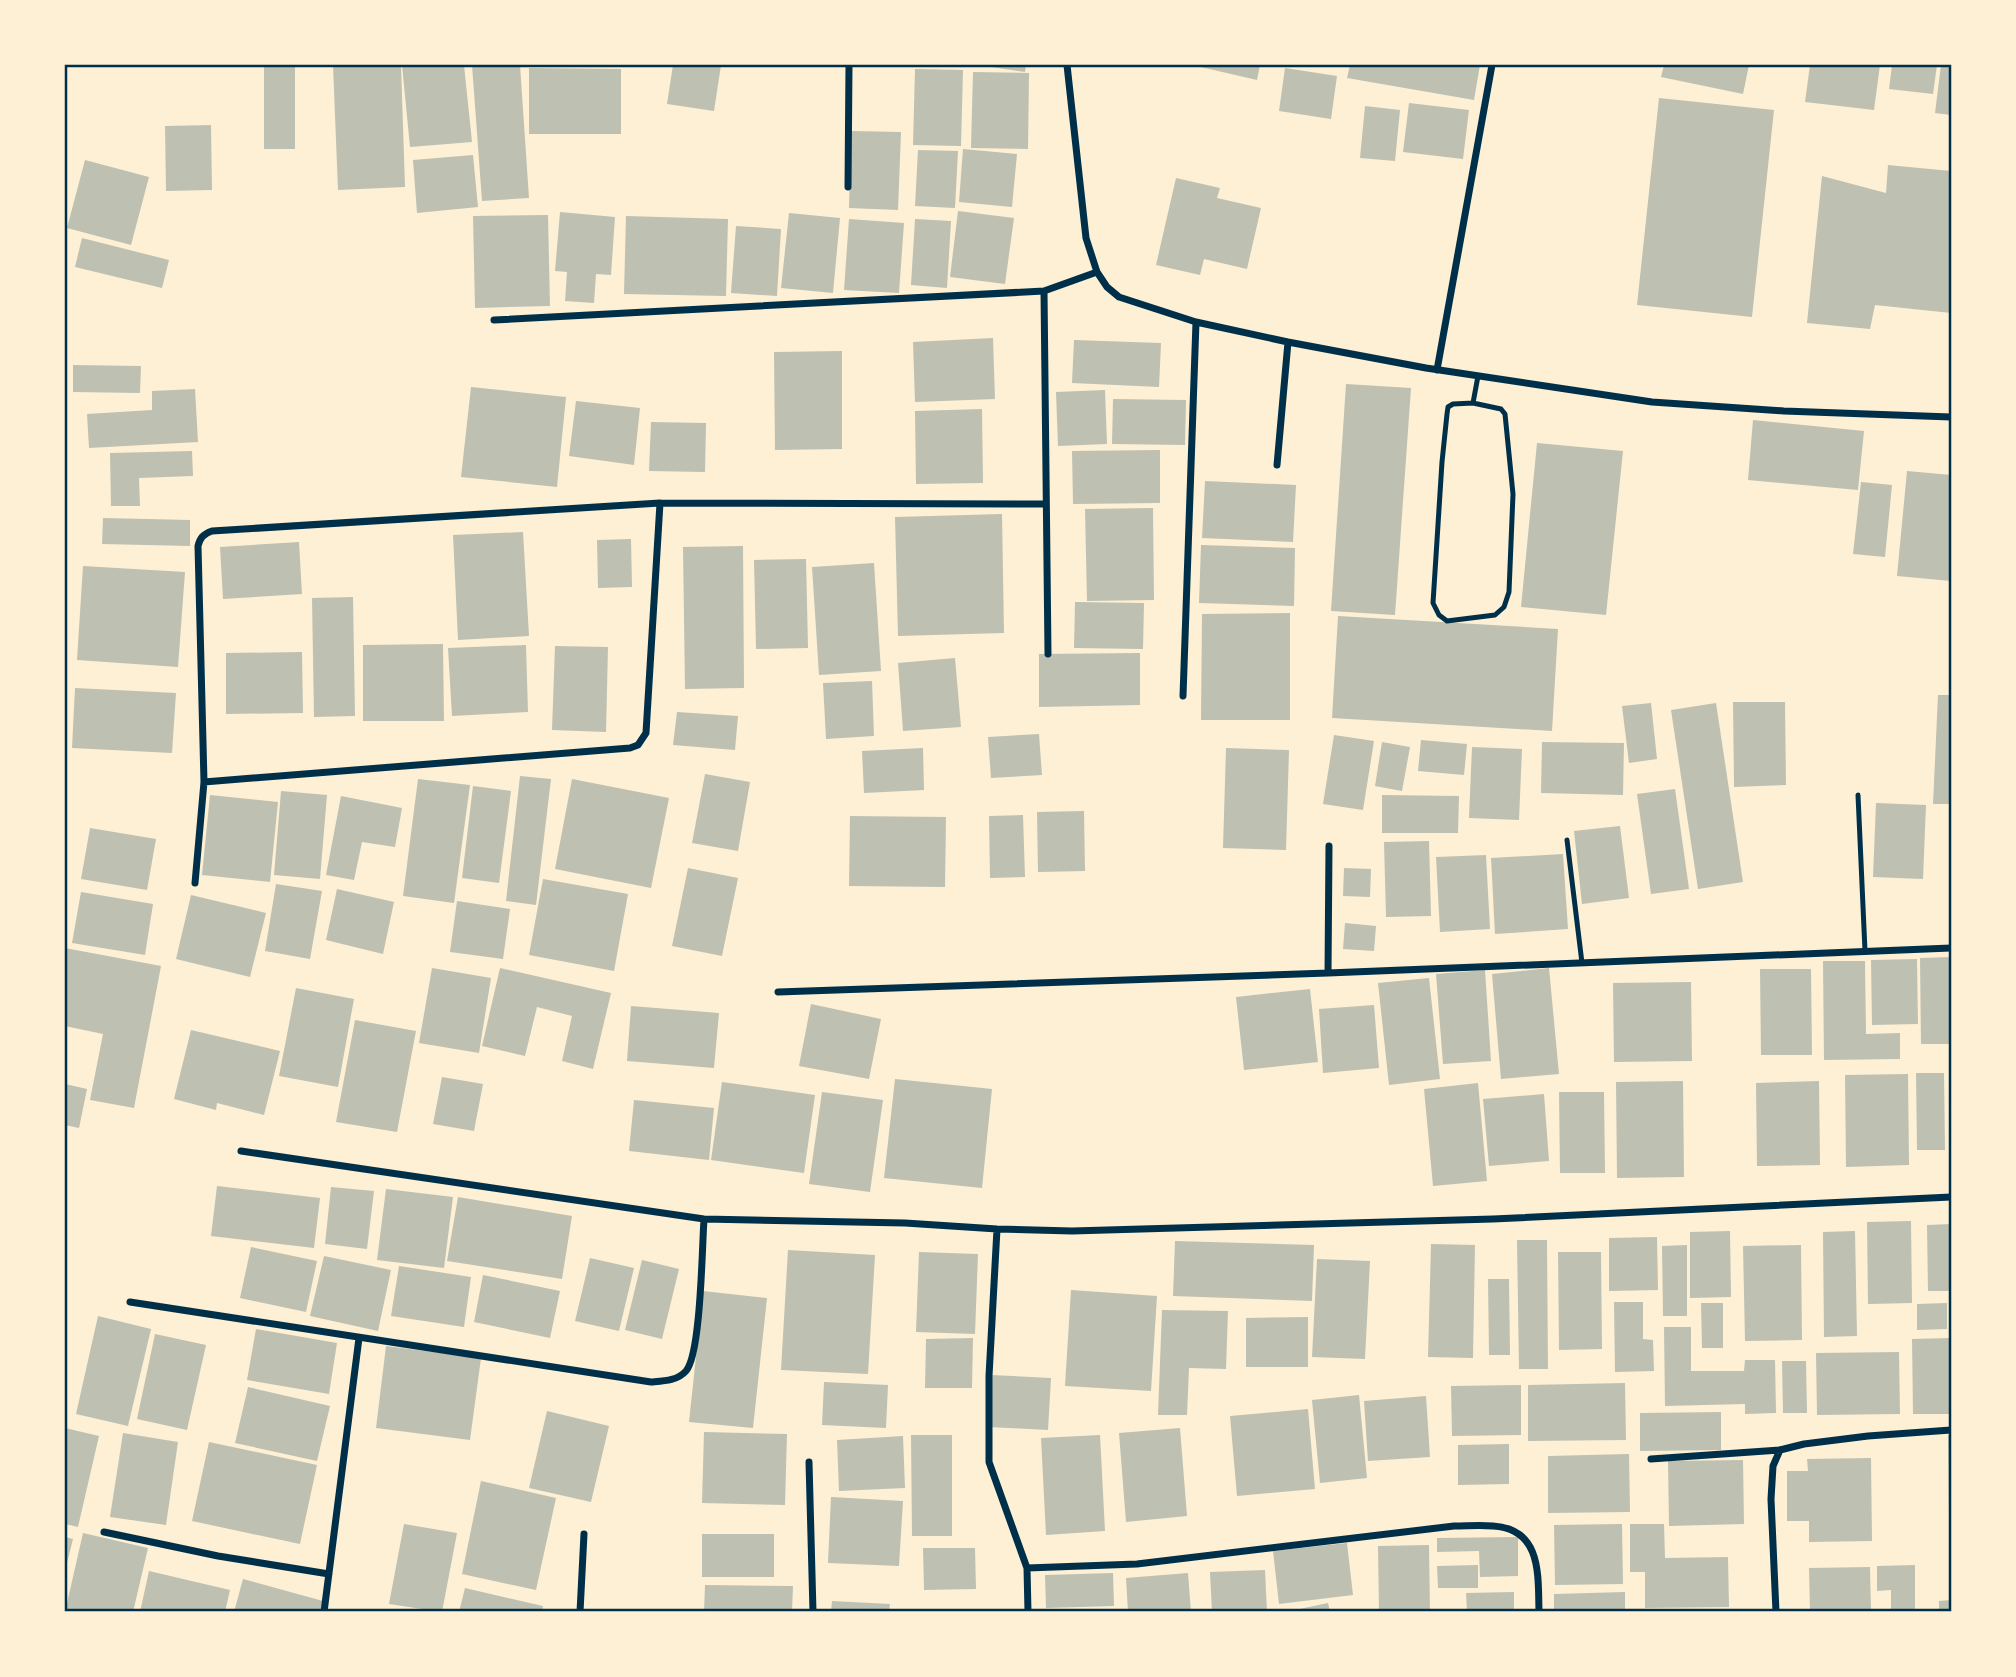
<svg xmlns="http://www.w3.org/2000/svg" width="2016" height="1677" font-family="Ubuntu,sans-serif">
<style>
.building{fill:#bec0b2}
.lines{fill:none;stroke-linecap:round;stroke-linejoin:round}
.service{stroke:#003049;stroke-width:5}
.minor{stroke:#003049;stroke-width:7}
.neatline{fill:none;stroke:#003049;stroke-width:2.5}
</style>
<rect width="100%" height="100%" fill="#fdf0d5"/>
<!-- building -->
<path class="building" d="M264 65H295V149H264Z
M333 65H401L405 187 338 190Z
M402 65H464L472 142 410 147Z
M472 65H520L529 198 482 201Z
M673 65H721L714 111 667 104Z
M984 65H1026L1025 72 984 66Z
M1192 65H1260L1257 80Z
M1350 65H1480L1474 100 1347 78Z
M1664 65H1749L1743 94 1661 77Z
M1810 65H1880L1874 110 1805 102Z
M1892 65H1937L1933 94 1889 89Z
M1941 65 1951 67V115L1935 113Z
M529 68 621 69V134H529Z
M1285 68 1337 76 1331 119 1279 111Z
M915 69 963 70 961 146 913 145Z
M973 72 1029 73 1028 149 971 148Z
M1659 98 1774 110 1752 317 1637 305Z
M1409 103 1469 110 1463 159 1403 152Z
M1365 106 1400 110 1395 161 1360 158Z
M211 125 212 190 166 191 165 126Z
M851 131 901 132 898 210 849 208Z
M963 149 1017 154 1012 207 959 202Z
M918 150 958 151 955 208 915 206Z
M473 155 478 207 417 213 413 160Z
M85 160 149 177 131 245 67 228Z
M1888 165 1951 171V313L1875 305 1870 329 1807 323 1822 176 1886 193Z
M1176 178 1220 188 1217 198 1261 208 1247 269 1204 259 1200 275 1156 265Z
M958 211 1014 218 1005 284 950 277Z
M560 212 615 217 611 275 596 274 594 303 565 301 567 272 555 271Z
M789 213 840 218 833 293 781 288Z
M548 215 550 306 475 308 473 216Z
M626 216 728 219 726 296 624 294Z
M849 219 904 223 899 293 844 290Z
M915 219 951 221 947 288 911 285Z
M736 226 781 229 777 296 731 293Z
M82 238 169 260 162 288 75 267Z
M993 338 995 399 915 402 913 342Z
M1074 340 1161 343 1159 387 1072 383Z
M842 351V449L775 450 774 352Z
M73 365 141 366 140 393 73 392Z
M1346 384 1411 388 1395 615 1331 611Z
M471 387 566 397 557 487 461 477Z
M195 389 198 442 89 448 87 414 152 410V391Z
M1105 390 1107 444 1058 446 1056 392Z
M1113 399 1186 400 1185 445 1112 444Z
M576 401 640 408 634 465 569 456Z
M982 409 983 483 916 484 915 411Z
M1753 420 1864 431 1858 490 1748 480Z
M651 422 706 423 705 472 649 471Z
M1537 443 1623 451 1606 615 1521 607Z
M1160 450V503L1073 504 1072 451Z
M192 451 193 476 139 478 140 506H111L110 453Z
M1907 471 1951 475V581L1897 576Z
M1205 481 1296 485 1293 542 1202 538Z
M1861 482 1892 485 1885 557 1853 554Z
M1153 508 1154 600 1087 601 1085 509Z
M1002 514 1004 633 898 636 895 517Z
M103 518 190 520V546L102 544Z
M523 532 529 636 458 640 453 535Z
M631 539 632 587 598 588 597 540Z
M299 542 302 594 223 599 220 547Z
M1201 545 1295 548 1294 606 1199 603Z
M743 546 744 688 685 689 683 547Z
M806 559 808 648 756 649 754 560Z
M874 563 881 671 819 675 812 567Z
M83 566 185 572 178 667 77 660Z
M353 597 355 716 314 717 312 598Z
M1075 602 1144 603 1143 649 1074 648Z
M1290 613V720H1201L1202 614Z
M1338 616 1558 629 1552 731 1332 718Z
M443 644 444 721H363V645Z
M526 645 528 712 452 716 448 648Z
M555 646 608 647 606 732 552 730Z
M302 652 303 713 226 714V653Z
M1140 653V705L1039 707V654Z
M955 658 961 727 903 731 898 663Z
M872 681 874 736 826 739 823 683Z
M75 688 176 693 172 753 72 748Z
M1938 695H1951V804H1933Z
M1733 702H1785L1786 785 1734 787Z
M1651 703 1657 759 1629 763 1622 706Z
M1716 703 1743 882 1698 889 1671 710Z
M677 712 738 716 735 750 673 745Z
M1039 734 1042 775 991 778 988 737Z
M1334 735 1374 741 1363 810 1323 804Z
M1421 740 1467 744 1464 775 1418 771Z
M1382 742 1410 747 1402 791 1375 786Z
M1542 742 1624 743 1623 795 1541 793Z
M1472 747 1522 749 1519 820 1469 818Z
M923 748 924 790 864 793 862 751Z
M1226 748 1289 750 1286 850 1223 848Z
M705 774 750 782 738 851 692 843Z
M520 776 551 779 536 905 506 901Z
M418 779 470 785 454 903 403 896Z
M572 779 669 798 651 888 555 869Z
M473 786 511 791 499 883 462 878Z
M1675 789 1689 889 1651 894 1637 794Z
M281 791 327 795 320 879 274 875Z
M210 795 278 802 270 882 202 875Z
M1382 795 1459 796 1458 833H1382Z
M341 796 402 808 395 847 362 842 354 880 326 875Z
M1876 803 1926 805 1923 879 1873 877Z
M1084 811 1085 871 1038 872 1037 812Z
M1023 815 1025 877 990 878 989 816Z
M850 816 946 817 945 887 849 886Z
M1620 826 1629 898 1582 904 1574 831Z
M90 828 156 839 147 890 81 879Z
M1429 841 1431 916 1386 917 1384 842Z
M1563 854 1568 929 1495 934 1491 858Z
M1486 855 1490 929 1440 932 1436 857Z
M688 868 738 878 722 956 672 946Z
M1344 868 1371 869 1370 897 1343 896Z
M543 879 628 894 614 971 529 955Z
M276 884 322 891 310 959 265 951Z
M337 889 394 902 383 954 326 940Z
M81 892 153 904 145 955 72 943Z
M191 895 266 913 250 977 176 959Z
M457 901 510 909 503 959 450 952Z
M1345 923 1376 926 1374 951 1343 949Z
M65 948 161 966 134 1108 90 1100 103 1034 65 1026Z
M1951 957V1044H1921L1920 958Z
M1917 959 1918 1024 1872 1025 1871 960Z
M1823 961H1865L1866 1034 1900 1033V1059L1824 1060Z
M432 968 491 978 479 1053 419 1043Z
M500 968 611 993 593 1069 562 1061 572 1016 537 1007 525 1056 482 1046Z
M1549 968 1559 1074 1501 1079 1492 974Z
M1760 969H1811L1812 1055H1761Z
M1485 970 1491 1061 1443 1064 1436 974Z
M1429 978 1440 1079 1389 1085 1378 983Z
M1691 982 1692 1061 1614 1062 1613 983Z
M296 988 354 999 338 1087 279 1076Z
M1310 989 1318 1062 1244 1070 1236 997Z
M811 1004 881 1019 869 1079 799 1066Z
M1374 1005 1379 1068 1323 1073 1319 1009Z
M631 1006 719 1013 714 1068 627 1061Z
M355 1020 416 1031 397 1132 336 1122Z
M191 1030 280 1051 264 1115 217 1103 216 1110 174 1099Z
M1916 1073H1944L1945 1150H1917Z
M1908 1074 1909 1165 1846 1167 1845 1075Z
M442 1077 483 1084 474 1131 433 1124Z
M895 1079 992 1089 982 1188 884 1178Z
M1683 1081 1684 1177 1617 1178 1616 1082Z
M1819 1081 1820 1165 1757 1166 1756 1083Z
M722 1082 815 1095 804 1173 711 1160Z
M1478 1083 1487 1181 1433 1186 1424 1089Z
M65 1084 87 1089 79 1128 65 1125Z
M822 1092 883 1100 870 1192 809 1184Z
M1559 1092H1604L1605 1173H1560Z
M1544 1094 1549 1161 1489 1166 1483 1099Z
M634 1100 714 1108 709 1160 629 1151Z
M217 1186 320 1198 314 1248 211 1236Z
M331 1187 374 1191 367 1249 325 1244Z
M386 1189 453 1197 444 1268 377 1260Z
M458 1197 572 1216 562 1279 447 1261Z
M1911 1221 1912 1303 1868 1304 1867 1222Z
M1951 1224V1291H1928L1927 1225Z
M1730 1231 1731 1297 1690 1298V1232Z
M1855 1231 1857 1336 1824 1337 1823 1232Z
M1657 1237 1658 1290 1609 1291V1238Z
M1517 1240H1547L1548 1369H1519Z
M1175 1241 1314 1245 1312 1301 1173 1296Z
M1431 1244 1475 1245 1473 1358 1428 1357Z
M1687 1245V1316H1663L1662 1246Z
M1801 1245 1802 1340 1745 1341 1743 1246Z
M251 1247 317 1261 306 1312 240 1298Z
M788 1250 875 1255 868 1374 781 1370Z
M919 1252 978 1254 975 1334 916 1332Z
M1558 1252H1601L1602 1349 1559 1350Z
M324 1256 391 1270 378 1331 310 1316Z
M590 1258 634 1268 619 1331 575 1321Z
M1317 1259 1370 1261 1365 1359 1312 1357Z
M642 1260 679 1269 662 1339 625 1330Z
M399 1266 471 1277 464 1327 391 1316Z
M483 1275 560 1291 550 1338 474 1322Z
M1488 1279H1509L1510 1355H1489Z
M1071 1290 1157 1296 1151 1391 1065 1386Z
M703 1291 767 1298 753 1428 689 1422Z
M1614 1302H1643V1339L1653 1340 1654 1371 1615 1372Z
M1701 1303H1723V1348H1702Z
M1947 1303V1329L1917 1330V1304Z
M1162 1310 1228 1311 1226 1369 1189 1368 1187 1415H1158Z
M98 1316 151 1329 128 1426 76 1414Z
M1308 1317V1367H1246V1318Z
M1664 1327H1691V1371H1744L1745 1360H1775L1776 1413 1745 1414V1404L1665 1406Z
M256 1329 337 1343 329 1394 247 1380Z
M155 1334 206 1345 187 1430 137 1419Z
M973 1338 972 1388H925L926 1339Z
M1951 1338V1414H1913L1912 1339Z
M386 1346 481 1358 470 1440 376 1428Z
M1899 1352 1900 1414 1817 1415 1816 1353Z
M1782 1361H1806L1807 1413H1783Z
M991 1375 1051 1378 1048 1430 989 1427Z
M824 1382 888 1385 886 1428 822 1425Z
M1625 1383 1626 1440 1528 1441V1385Z
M1521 1385V1435L1452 1436 1451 1386Z
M248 1387 330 1406 317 1461 235 1443Z
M1359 1395 1367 1478 1320 1483 1312 1400Z
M1426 1396 1430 1457 1368 1461 1364 1401Z
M1308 1409 1315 1489 1237 1496 1230 1416Z
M547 1411 609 1426 591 1502 529 1488Z
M1721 1412V1450L1640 1451V1413Z
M65 1428 99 1436 78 1527 65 1524Z
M1180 1428 1187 1516 1126 1522 1119 1433Z
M704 1432 787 1434 785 1505 702 1503Z
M123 1433 178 1442 166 1525 110 1517Z
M911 1435H952V1536H912Z
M1100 1435 1105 1531 1046 1535 1041 1438Z
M1948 1435H1951V1519H1949Z
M903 1436 905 1488 839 1491 837 1440Z
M209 1442 317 1465 300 1544 192 1521Z
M1509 1444V1484L1458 1485V1445Z
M1629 1454 1630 1512 1548 1513V1456Z
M1871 1458 1872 1541 1809 1542V1521H1787V1471H1808L1807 1459Z
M1743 1460 1744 1524 1669 1526 1668 1461Z
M481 1481 556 1498 536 1590 462 1574Z
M831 1497 903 1501 899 1566 828 1563Z
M404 1524 457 1533 442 1612 389 1604Z
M1622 1524 1623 1584 1555 1585 1554 1525Z
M1630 1524H1664L1665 1558 1728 1557 1729 1607 1645 1608V1572H1630Z
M83 1533 148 1548 133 1612H65Z
M702 1534H774V1577H702Z
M65 1537 73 1539 66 1567H65Z
M1518 1537V1576L1480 1577 1479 1551 1437 1552V1538Z
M1347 1543 1353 1595 1279 1604 1273 1551Z
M1429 1545 1430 1612H1379L1378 1546Z
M923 1548H975L976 1589 924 1590Z
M1478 1565V1588H1438L1437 1566Z
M1915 1565V1609H1891V1590L1877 1591V1566Z
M1870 1567 1871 1612H1810L1809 1568Z
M1265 1570 1267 1612H1212L1210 1572Z
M149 1571 230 1590 225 1612H140Z
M1113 1573 1114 1606 1046 1608 1045 1575Z
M1188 1573 1191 1612H1128L1126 1578Z
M243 1579 323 1601 320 1612H234Z
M705 1585 793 1586 792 1612H704Z
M465 1588 543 1606 542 1612H459Z
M1514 1592V1612H1467L1466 1593Z
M1625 1592V1612H1554V1594Z
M1951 1600V1612H1939V1601Z
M832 1601 890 1604 889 1612H831Z
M1328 1603 1330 1612H1290V1611Z"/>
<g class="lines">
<!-- service -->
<path class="service" d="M1473 403 1501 409 1505 414 1513 494 1509 592 1504 607 1495 615 1447 621 1439 615 1433 603 1442 462 1447 414 1448 407 1453 404Z
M1473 403 1478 376
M1858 795 1865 951
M1567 840 1582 963"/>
<!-- minor -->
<path class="minor" d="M1067 65 1086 238 1097 272 1107 287 1119 297 1196 322 1288 342 1426 368 1652 402 1784 411 1951 417
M848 187 849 65
M1044 291 1048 654
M494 320 1044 291 1097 272
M1437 370 1492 65
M1277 465 1288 342
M1183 696 1196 322
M204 782 630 748 638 745 646 733 660 503
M195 883 204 782 198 546C200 538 203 534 212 531L660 503 1046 504
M1328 973 1329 846
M778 992 1328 973 1951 948
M241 1151 704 1219 905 1223 997 1229 1072 1231 1493 1219 1951 1197
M997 1229 989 1376V1462L1027 1568 1028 1612
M130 1302 651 1382C664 1381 677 1381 686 1371 701 1354 702 1247 704 1219
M1651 1459 1780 1450 1804 1444 1868 1436 1951 1430
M809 1462 813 1612
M104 1532 218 1556 329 1574
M1027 1568 1137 1564 1454 1526C1467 1526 1480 1525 1493 1526 1542 1529 1538 1575 1539 1612
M324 1612 359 1338
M580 1612 584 1534
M1776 1612 1771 1499 1773 1466 1780 1450"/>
</g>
<!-- border -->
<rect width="2016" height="1677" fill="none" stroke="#fdf0d5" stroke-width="133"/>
<rect x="66" y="66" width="1884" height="1544" class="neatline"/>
</svg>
